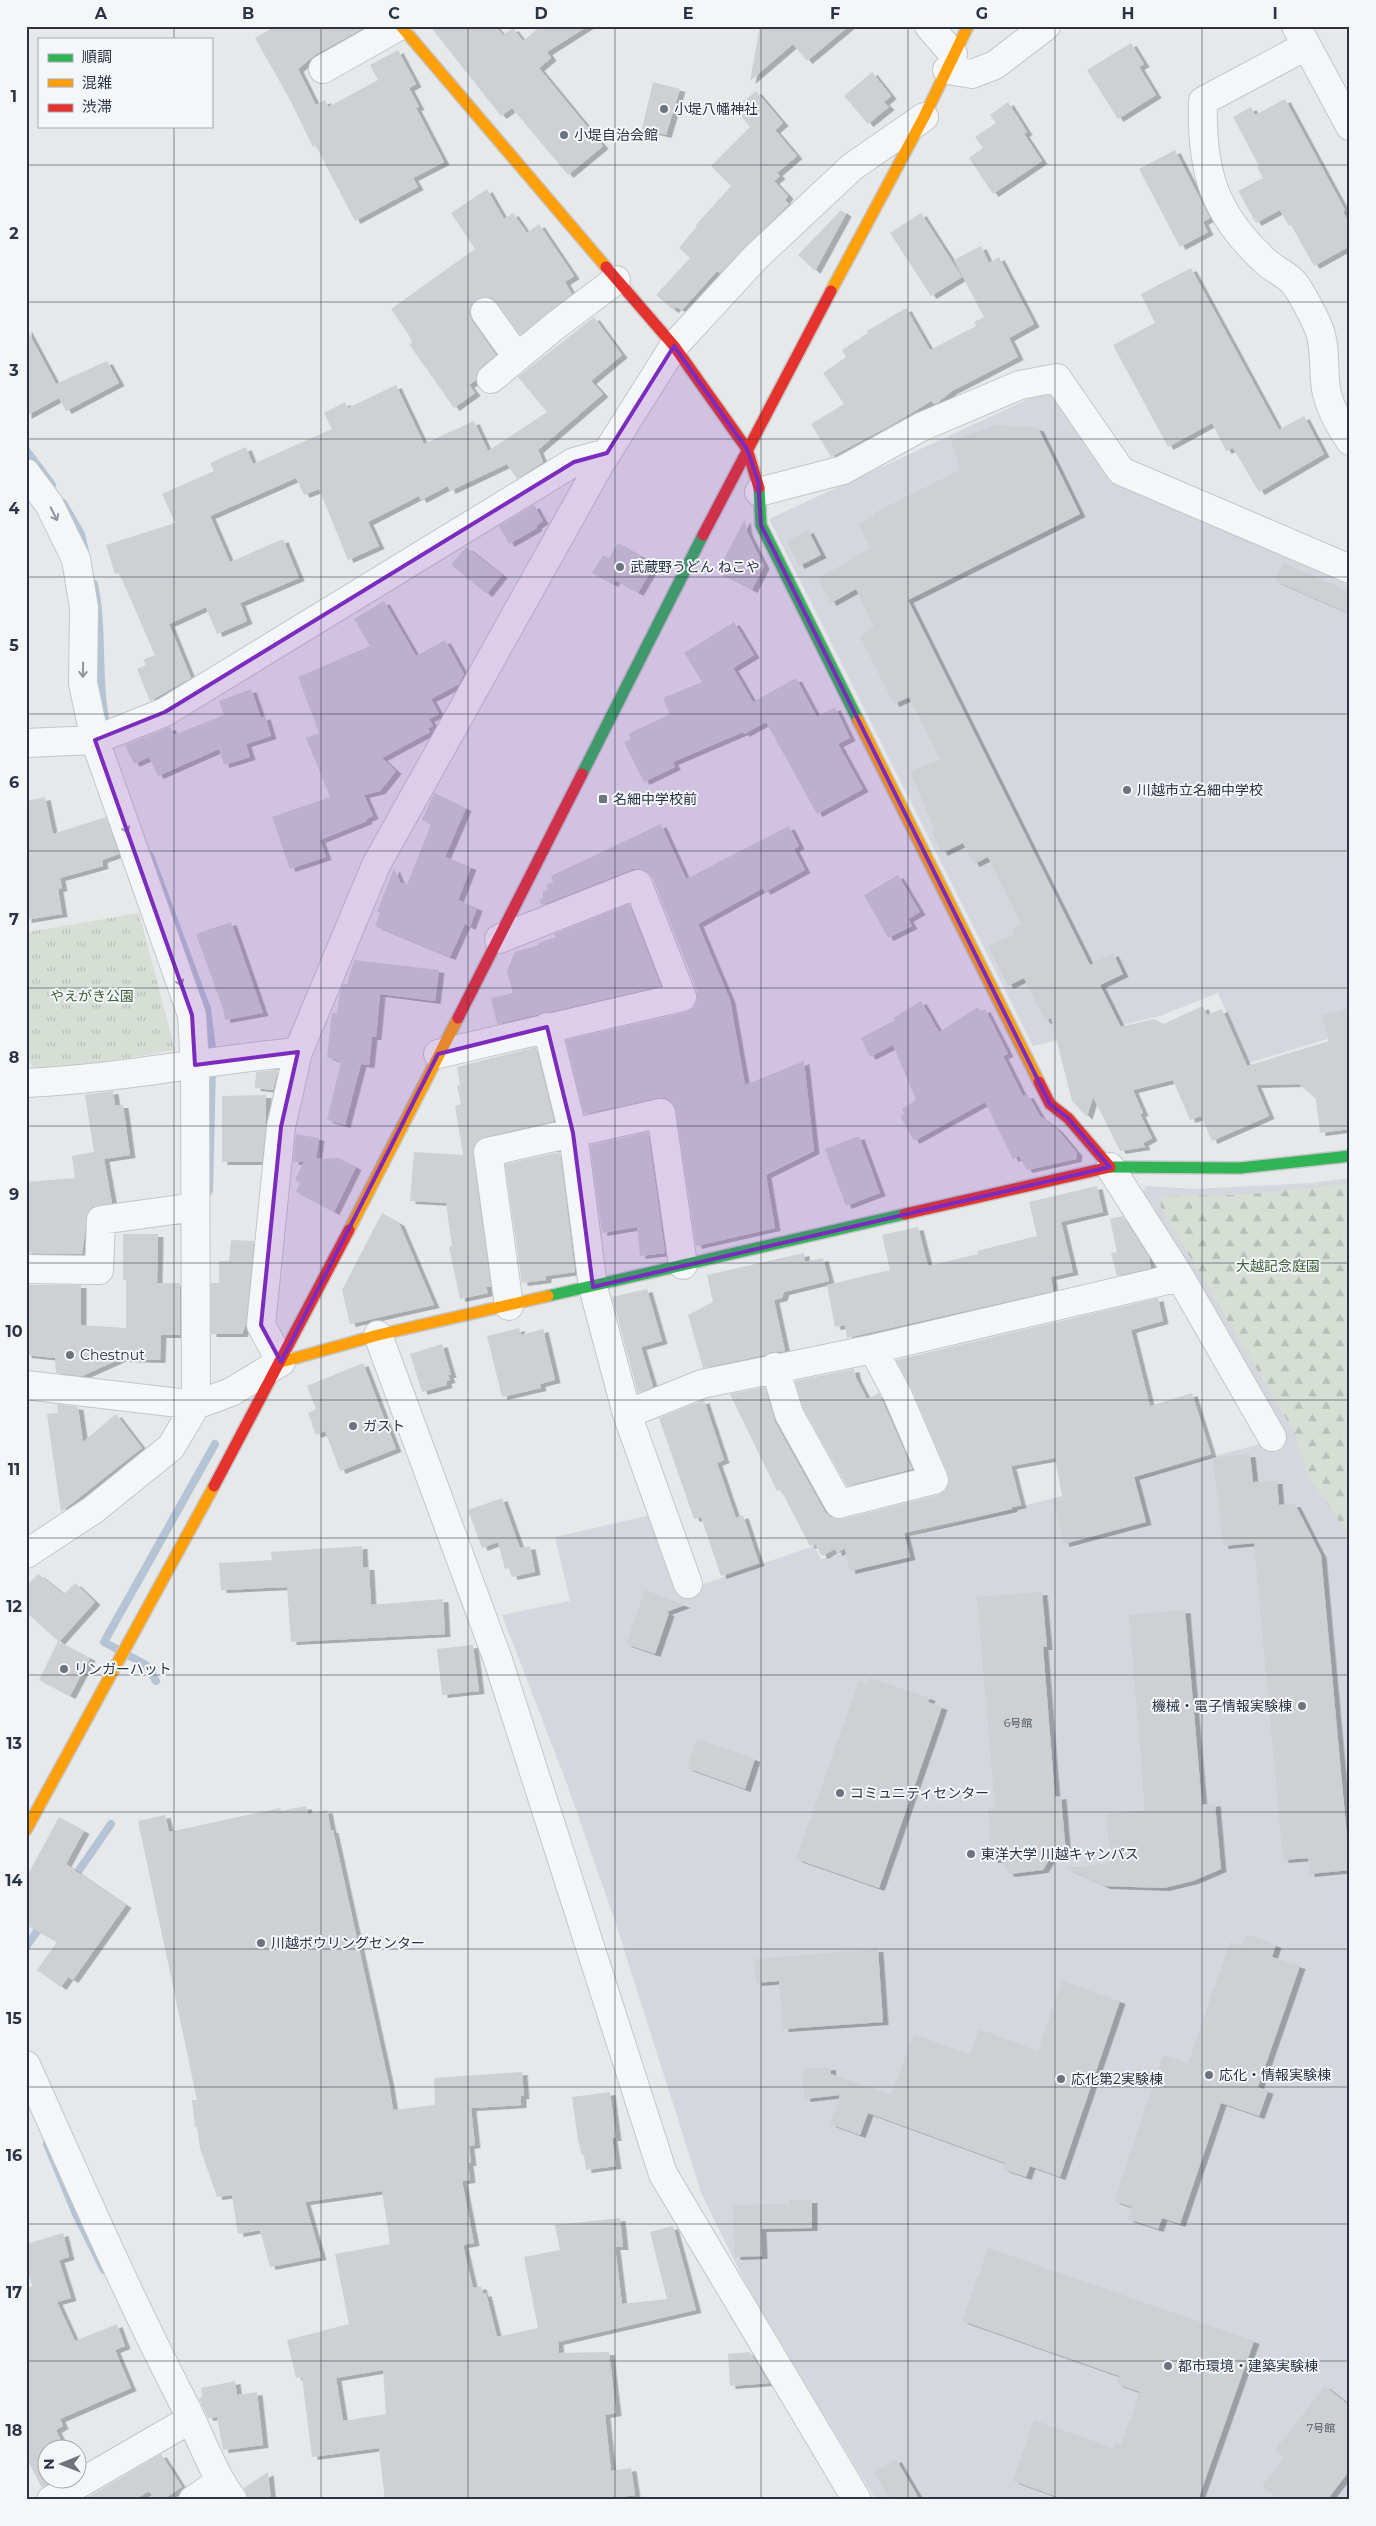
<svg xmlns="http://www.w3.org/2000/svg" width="1376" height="2526" font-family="Montserrat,'Noto Sans JP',sans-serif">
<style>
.built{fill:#d4d7dd}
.forest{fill:url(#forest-firs)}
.park{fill:url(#park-tufts)}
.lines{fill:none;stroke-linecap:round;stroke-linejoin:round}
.stream{stroke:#b4c4d5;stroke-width:8}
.building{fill:#ced0d3;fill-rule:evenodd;filter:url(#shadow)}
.street-casing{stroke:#c4c6c8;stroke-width:30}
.fast-casing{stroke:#c4c6c8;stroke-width:14}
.slow-casing{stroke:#c4c6c8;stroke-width:14}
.jam-casing{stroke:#c4c6c8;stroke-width:14}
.street{stroke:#f5f6f7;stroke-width:28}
.fast{stroke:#30b455;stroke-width:11}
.slow{stroke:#ff9f0a;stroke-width:11}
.jam{stroke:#e5322d;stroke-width:11}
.oneway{stroke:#90959e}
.marked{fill:#7b2cbf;fill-opacity:0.2;stroke:#7b2cbf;stroke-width:4;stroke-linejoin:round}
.grid{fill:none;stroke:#2b3445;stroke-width:1;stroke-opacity:0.55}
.poi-dot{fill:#6c737f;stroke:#f4f6f9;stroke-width:2}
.labels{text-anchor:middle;stroke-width:4;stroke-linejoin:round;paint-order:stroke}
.number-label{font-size:11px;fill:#545c69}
.poi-label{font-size:14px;fill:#2b3445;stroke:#f4f6f9;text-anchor:start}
.park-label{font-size:14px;fill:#3f6138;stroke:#f4f6f9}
.neatline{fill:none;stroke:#2b3445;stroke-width:2}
.grid-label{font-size:16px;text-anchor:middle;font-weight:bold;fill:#2b3445}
</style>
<defs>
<pattern id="forest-firs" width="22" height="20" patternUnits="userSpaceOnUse" patternTransform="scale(1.25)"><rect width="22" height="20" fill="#d6ded6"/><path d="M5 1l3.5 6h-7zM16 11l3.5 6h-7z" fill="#b8bfb9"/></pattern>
<pattern id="park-tufts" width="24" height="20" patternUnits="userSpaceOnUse" patternTransform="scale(1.25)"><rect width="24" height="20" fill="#d6ded6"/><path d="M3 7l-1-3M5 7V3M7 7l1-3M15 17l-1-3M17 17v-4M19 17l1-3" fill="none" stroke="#b8bfb9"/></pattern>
<filter id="shadow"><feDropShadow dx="5.5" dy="3" stdDeviation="0" flood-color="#0004"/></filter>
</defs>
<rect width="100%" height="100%" fill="#e6e8ea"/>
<!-- built -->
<path class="built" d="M1061 384 1119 483 1350 586V1032L1249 1063 1218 993 1160 1016 1033 1046 769 519Z
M1350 1178V2500H876L756 2304 702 2195 616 1924 567 1784 502 1615 570 1601 555 1537 655 1514 683 1591 814 1546 821 1559 1287 1437 1143 1191 1146 1186 1195 1189 1312 1183Z"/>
<!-- forest -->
<path class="forest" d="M1350 1183V1537L1308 1476 1294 1432 1161 1208 1160 1198C1184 1193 1206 1197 1230 1195 1270 1193 1310 1188 1350 1183Z"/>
<!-- park -->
<path class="park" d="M139 913 175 1050 37 1073 26 1056V940L29 932Z"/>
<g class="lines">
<!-- stream -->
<path class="stream" d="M26 450 52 485
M63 503 81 534 85 551
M94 584C104 632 96 679 107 729
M150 856 207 1009 213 1056
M209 1191 212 1068
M156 1681 146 1665 104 1642 215 1444
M73 1879 111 1824
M26 1947 42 1924
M47 2144 76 2214 104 2270"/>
</g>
<!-- building -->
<path class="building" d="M276 26H367L315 55 298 69 316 105 325 100 328 107 378 80 370 65 398 50 416 84 409 88 419 107 416 108 444 162 413 178 418 187 355 221 316 146 313 147 289 98 255 38Z
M430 26H495L503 35 513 28 523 41 541 26H588L547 52 551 58 539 68 603 146 568 175 512 108 501 116Z
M760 26H849L807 61 793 44 750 81Z
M1131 43 1144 64 1139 67 1156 95 1118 119 1087 70Z
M872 72 891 96 884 102 889 107 868 124 844 96Z
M653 82 680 89 666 135 642 129Z
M756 91 783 123 775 130 797 156 777 173 780 176 774 181 788 196 785 200 789 204 720 273 717 271 682 310 676 307 673 310 656 295 690 258 679 248 697 226 696 225 731 186 711 166 750 127 735 109Z
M1285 99 1345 210 1343 212 1350 224V246L1314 266 1291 225 1289 226 1280 210 1256 223 1238 191 1263 178 1257 167 1259 166 1233 117 1251 107 1255 115Z
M1008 102 1027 132 1024 134 1042 161 993 194 969 158 983 148 975 137 996 123 990 115Z
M1175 150 1210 218 1203 222 1208 232 1180 247 1139 169Z
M487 189 504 219 513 213 527 233 539 224 574 276 565 282 572 294 520 335 492 298 483 297 476 300 471 305 469 313 472 321 496 355 481 367 476 380 469 385 475 393 454 408 409 344 412 343 410 337 391 309 475 249 451 213Z
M841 210 846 214 815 271 798 255Z
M921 213 962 277 931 296 890 233Z
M981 246 989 263 999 257 1034 324 1009 338 1018 357 952 391 937 403 934 404 931 401 895 423 831 457 811 424 844 404 823 373 846 357 842 350 868 333 867 331 906 308 930 350 976 326 974 322 984 317 954 260Z
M1191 268 1279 430 1304 416 1324 454 1259 492 1233 448 1226 451 1212 423 1168 447 1113 345 1155 323 1141 294Z
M594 317 622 355 591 381 603 394 538 450 543 462 517 479 507 464 450 491 448 486 421 500 419 496 368 522 379 546 348 560 319 489 304 495 296 478 210 516 230 562 283 539 299 578 240 603 247 621 217 634 206 607 169 624 191 678 150 701 137 669 146 665 143 660 155 655 119 573 115 574 106 545 175 523 162 494 214 471 210 463 246 447 253 464 332 429 324 413 345 402 348 408 396 385 424 444 474 421 488 451 547 412 518 377Z
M26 328 56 384 107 361 119 383 66 411 59 398 26 416Z
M996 425 1038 428 1080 514 908 600 1090 965 1113 953 1123 974 1100 985 1121 1027 1154 1019 1163 1024 1203 1006 1207 1015 1222 1009 1247 1066 1329 1041 1321 1016 1350 1007V1129L1320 1133 1316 1099 1299 1084 1256 1085 1269 1116 1212 1141 1201 1116 1190 1120 1173 1080 1133 1090 1143 1113 1140 1114 1152 1138 1143 1143 1145 1147 1120 1151 1093 1097 1087 1117 1072 1101 1051 1018 1045 1021 1024 978 1008 986 988 946 1015 934 1012 928 1021 924 988 857 974 864 963 843 942 853 932 832 935 830 910 772 940 759 909 697 894 704 860 636 875 628 856 589 831 603 818 579 870 548 859 524 875 516 874 513 960 470 951 441Z
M534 505 543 521 536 526 537 528 509 544 499 526Z
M745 519 747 532 764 566 752 590 717 572Z
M808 530 821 555 799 566 787 541Z
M618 543 641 556 637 563 651 571 638 593 615 580 613 584 592 573 603 555 609 558Z
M466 547 502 575 487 594 451 565Z
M1283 563 1350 592V614L1275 581Z
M384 601 416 656 445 640 464 674 459 684 431 699 439 714 429 719 433 726 428 728 430 732 382 758 396 771 380 791 364 795 373 816 366 819 367 821 320 840 326 857 290 869 272 817 330 797 306 738 319 733 298 677 370 646 354 619Z
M734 622 754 655 733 668 753 702 796 678 817 717 835 707 850 738 838 744 863 789 817 814 766 722 744 734 743 732 673 762 675 767 644 782 624 742 631 739 628 734 670 714 663 698 702 682 684 653Z
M251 689 261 718 265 716 271 736 246 744 250 757 224 765 219 749 158 776 149 757 134 764 125 745 170 727 174 735 224 715 219 701Z
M434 793 466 808 445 857 471 867 458 900 477 908 470 927 465 924 450 957 375 926 380 913 377 912 394 868 400 882 407 885 431 824 422 820Z
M45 797 53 834 106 817 119 854 102 860 103 866 60 878 62 888 58 889 62 914 26 920V801Z
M661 824 686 879 789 826 799 846 794 849 805 870 765 892 763 888 698 924 730 1000 745 1085 804 1061 814 1151 766 1175 775 1228 696 1246 676 1111 673 1103 666 1098H658L584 1114 566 1040 686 1012 694 1007 697 1000V991L653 878 647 872 640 869H633L542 905 539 900 543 898V891L548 890 546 885 553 882 551 876Z
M898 875 920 912 908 919 912 926 888 938 864 895Z
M629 904 661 986 497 1024 491 998 513 993 507 971 515 952 539 945 538 943 556 937 554 934Z
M231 922 263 1013 225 1020 223 1009 196 934Z
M354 960 439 970 435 1001 380 994 376 1037H372L369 1065 361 1064 345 1125 327 1120 341 1062 327 1057 332 1013H337L340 992 343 984H347Z
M921 1001 939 1032 978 1007 980 1011 985 1009 1008 1054 1003 1056 1023 1096 1028 1095 1040 1116 1057 1129 1077 1153 1076 1159 1027 1170 1019 1156 1013 1159 985 1102 914 1141 900 1116 904 1114 902 1109 916 1100 893 1045 870 1057 861 1038 895 1020 893 1018Z
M536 1047 554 1121 485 1137 474 1146 473 1154 491 1287H486L488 1293 460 1299 449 1247 452 1246 446 1203 410 1201 414 1152 463 1155 455 1106 461 1104 457 1086 460 1085 457 1067Z
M278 1070 273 1090 255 1088 256 1072Z
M113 1091 115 1105H123L130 1155 104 1159 112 1203 93 1207 88 1212 82 1254 26 1253V1182L75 1178 72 1156 94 1152 85 1095Z
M266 1095V1123L262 1162H222V1096Z
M648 1132 665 1253 640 1256 637 1227 602 1233 590 1145Z
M296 1134 319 1138 316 1159 339 1158 356 1167 334 1212 296 1192 300 1183 295 1180 304 1162H293Z
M859 1136 880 1193 846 1206 825 1149Z
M560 1152 575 1272 546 1276V1280L522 1283 505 1164Z
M1097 1186 1103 1212 1061 1222 1073 1272 1051 1277 1053 1291 847 1338 845 1325 835 1327 827 1285 890 1270 882 1235 918 1227 928 1266 978 1254 977 1251 1037 1236 1029 1202Z
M382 1213 399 1223 434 1305 350 1324 342 1290Z
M1123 1216 1149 1257 1151 1268 1117 1276 1111 1253 1117 1252 1110 1219Z
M123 1234H158L157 1283H180V1335H161L160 1360 120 1359 82 1376 56 1373 55 1358 26 1355V1285H81V1325L126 1328V1280H123Z
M231 1240 254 1241 246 1324 242 1334H211V1283H219V1261H229Z
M804 1253 805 1262 823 1258 829 1281 784 1292 782 1298 774 1300 785 1351 771 1352 765 1355 703 1368 688 1315 713 1302 707 1275Z
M647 1289 662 1341 641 1347 653 1387 638 1393 612 1297Z
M1158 1298 1163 1321 1131 1330 1150 1406 1192 1393 1211 1454 1134 1477 1146 1522 1064 1544 1052 1499 1062 1496 1055 1458 1011 1466 1021 1505 1012 1507V1509L904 1533 910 1557 850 1571 845 1548 837 1553 835 1549 822 1556 815 1544 810 1546 781 1490 777 1491 730 1394 765 1387 775 1422 825 1512 830 1517 843 1519 938 1495 945 1491 949 1483 948 1474 912 1390 896 1360Z
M519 1328 521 1335 543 1329 555 1380 540 1384 541 1388 502 1397 487 1336Z
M442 1344 451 1375H448L450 1380 446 1381 447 1385 422 1392 410 1354Z
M363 1363 396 1449 340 1471 325 1431 316 1435 308 1413 316 1409 307 1386Z
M854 1369 856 1378 867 1399 879 1393 912 1469 847 1486 803 1408 795 1381Z
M704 1400 724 1460 717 1463 736 1518 743 1515 759 1563 721 1576 701 1517 694 1519 659 1418Z
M57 1404 78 1407 83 1442 116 1414 142 1448 61 1512 47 1414 58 1413Z
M1250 1454 1253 1482 1277 1481 1279 1505 1295 1504 1321 1555 1350 1870 1309 1874 1308 1858 1283 1860 1254 1543 1223 1546 1213 1458Z
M502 1498 520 1548 530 1546 535 1572 512 1577 509 1568 505 1569 498 1542 482 1548 468 1510Z
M362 1546 363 1567H369L371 1605 443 1599 445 1634 291 1642 287 1587 221 1590 219 1563 272 1560 271 1552Z
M38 1574 64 1594 75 1583 95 1602 59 1642 90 1658 70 1696 39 1680 58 1641 26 1612V1586Z
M645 1590 685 1605 666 1612 669 1613 655 1654 626 1644Z
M1042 1592 1047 1647H1043L1055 1797 1061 1796 1066 1854 1052 1855 1043 1870 1009 1874 1001 1860H992L988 1808H995L977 1597Z
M1185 1610 1202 1805 1215 1803 1221 1869 1193 1881 1164 1888 1105 1886 1066 1868 1111 1863 1106 1814 1145 1810 1129 1615Z
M473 1645 479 1691 442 1695 437 1649Z
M870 1678 930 1698 928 1702 942 1707 879 1888 796 1859 859 1681 868 1684Z
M697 1739 755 1759 745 1789 687 1768Z
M306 1806 308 1814 327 1810 331 1830H333L389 2084 393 2110 435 2105 434 2078 522 2072 524 2096H521V2105L471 2108 475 2145 469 2146 471 2163H468L470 2180 462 2181 474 2243 463 2245 473 2288 481 2286 483 2294 486 2293 497 2337 538 2328 524 2257 560 2250 555 2225 620 2218 623 2247H615L622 2304 667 2299 650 2232 673 2226 696 2310 558 2342 559 2353 609 2352 616 2413 605 2415 611 2471 631 2468 635 2495 614 2498V2500H385L379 2448 312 2457 302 2377 296 2378 287 2340 349 2324 335 2254 390 2244 382 2191 305 2202 321 2257 270 2267 260 2230 238 2234 232 2195 217 2197 200 2148 197 2127H195L192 2100H197L138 1821 165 1815 169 1832 280 1808 281 1811ZM383 2370 386 2414 343 2421 336 2378Z
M59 1817 84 1831 66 1864 126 1905 73 1980 68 1977 61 1987 37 1970 57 1942 26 1925V1878Z
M1246 1934 1276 1945 1272 1957 1300 1966 1258 2087 1268 2091 1259 2116 1221 2103 1180 2224 1162 2218 1158 2229 1128 2219 1132 2207 1114 2201 1163 2055 1188 2063 1230 1942 1242 1946Z
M878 1949 883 2022 783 2029 779 1981 756 1983 755 1959Z
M1062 1981 1120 2001 1060 2177 1030 2166 1026 2177 1003 2169 1005 2163 868 2113 860 2135 830 2124 840 2095 805 2099 801 2073H805L804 2069 830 2067 831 2074 891 2095 914 2034 970 2055 979 2029 1038 2051Z
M610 2092 616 2138H612L616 2166 586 2170 584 2155H582L578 2140 572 2097Z
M789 2200H812V2228L761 2229 762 2256 735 2257 733 2205 789 2204Z
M63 2233 69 2257 59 2260 71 2298 57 2302 75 2341 117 2324 125 2346 115 2350 131 2388 60 2419 63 2426 56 2430 65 2448H44L48 2453V2484L42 2488 26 2457V2288L32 2286 26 2265V2244Z
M988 2248 1254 2341 1198 2500H1066L1013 2481 1034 2420 1113 2448 1115 2443 1121 2445 1140 2392 1117 2384 1119 2376 962 2321Z
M750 2352 769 2383 730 2386 728 2354Z
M235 2381 237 2395 257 2392 263 2445 223 2450 217 2417 208 2418 199 2399 202 2397 201 2388Z
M1325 2386 1350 2406V2470L1327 2500H1280L1262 2486 1284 2457 1275 2450Z
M161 2454 182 2487 162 2500H155L149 2491 134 2500H83Z
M896 2459 920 2500H890L874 2473Z
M268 2472 271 2500H248L244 2488Z"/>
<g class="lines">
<!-- street casing -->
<g class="street-casing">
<path id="street" d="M929 26 953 54
M1296 26 1350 126
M1306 46 1203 101C1201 170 1213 213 1265 261 1273 269 1286 274 1293 282 1301 291 1314 317 1319 329 1326 347 1323 370 1326 389 1329 407 1340 426 1350 441
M323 69 399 26
M947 70 972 74 995 65 1046 26
M485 312 517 357
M491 379 555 326 616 280
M26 473 49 504 76 559 84 608 83 683 95 740 192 1015 195 1065 196 1405 171 1447 93 1510 26 1554
M759 492 843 470 921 427 1020 385 1057 378 1121 471 1350 569
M26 743 95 740 165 712 574 462 607 453
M547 1027 573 1133 593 1287 627 1414 688 1584
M438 1054 682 997 638 884 499 939
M26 1083C117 1079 207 1060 298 1052
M1110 1167 1180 1277 1272 1437
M26 1269 99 1270 101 1220 195 1207
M509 1306 488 1152 661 1113 683 1265
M378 1335 498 1660 663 2174 857 2500
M775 1367 789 1414 839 1504 934 1480 898 1396 873 1349
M26 1385 196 1405 231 1392 281 1362 261 1325 281 1127 298 1052 376 865 601 462 674 346 755 258 852 167 924 117
M627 1414 702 1384 873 1349 1180 1277
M26 2065C77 2178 126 2292 183 2402 200 2435 211 2470 233 2500
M51 2500 191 2419
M193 2500 219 2482"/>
</g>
<!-- fast casing -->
<g class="fast-casing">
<path id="fast" d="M759 488 761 525 858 720
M582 774 703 535
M1110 1167 1240 1168 1350 1156
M548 1296 905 1214"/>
</g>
<!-- slow casing -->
<g class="slow-casing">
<path id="slow" d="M401 26 606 267
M831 291 924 117 968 26
M858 720 1039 1082
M349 1230 458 1018
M281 1362 378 1335 548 1296
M26 1830 214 1486"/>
</g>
<!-- jam casing -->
<g class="jam-casing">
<path id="jam" d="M606 267 674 346 747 449 759 488
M703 535 831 291
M458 1018 582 774
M1039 1082 1050 1104 1068 1118 1110 1167
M905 1214 1110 1167
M214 1486 349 1230"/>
</g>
<!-- street -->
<use href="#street" class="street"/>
<!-- fast -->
<use href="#fast" class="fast"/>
<!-- slow -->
<use href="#slow" class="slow"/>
<!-- jam -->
<use href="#jam" class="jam"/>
</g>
<!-- one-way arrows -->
<defs><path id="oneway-shaft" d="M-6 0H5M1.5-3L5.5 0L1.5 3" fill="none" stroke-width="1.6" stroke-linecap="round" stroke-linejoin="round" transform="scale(1.25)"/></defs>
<g class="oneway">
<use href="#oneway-shaft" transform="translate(54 514) rotate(63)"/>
<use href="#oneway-shaft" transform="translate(83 670) rotate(91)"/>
<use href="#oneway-shaft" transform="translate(125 826) rotate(71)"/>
<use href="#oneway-shaft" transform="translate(179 979) rotate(71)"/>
</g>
<!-- marked area -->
<path class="marked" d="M674 346 747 449 758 480 761 525 1050 1104 1068 1118 1110 1167 593 1287 573 1133 547 1027 438 1054 281 1362 261 1325 281 1127 298 1052 195 1065 192 1015 95 740 165 712 574 462 607 453Z"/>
<!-- grid -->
<path class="grid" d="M174 26V39M321 26V2500M468 26V2500M615 26V2500M761 26V2500M908 26V2500M1055 26V2500M1202 26V2500M174 126V2500M26 165H1350M26 302H1350M26 439H1350M26 577H1350M26 714H1350M26 851H1350M26 988H1350M26 1126H1350M26 1263H1350M26 1400H1350M26 1538H1350M26 1675H1350M26 1812H1350M26 1949H1350M26 2087H1350M26 2224H1350M26 2361H1350"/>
<!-- markers -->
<g class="poi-dot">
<circle cx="664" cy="109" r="5"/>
<circle cx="564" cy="135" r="5"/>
<circle cx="620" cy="567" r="5"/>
<circle cx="1127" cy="790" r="5"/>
<rect x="598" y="794" width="10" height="10" rx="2.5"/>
<circle cx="70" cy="1355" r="5"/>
<circle cx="353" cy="1426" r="5"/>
<circle cx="64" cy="1669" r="5"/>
<circle cx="1302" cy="1706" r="5"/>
<circle cx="840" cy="1793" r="5"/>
<circle cx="971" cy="1854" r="5"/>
<circle cx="261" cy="1943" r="5"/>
<circle cx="1209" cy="2075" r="5"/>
<circle cx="1061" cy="2079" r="5"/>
<circle cx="1168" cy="2366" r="5"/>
</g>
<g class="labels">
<!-- number labels -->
<g class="number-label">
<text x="1018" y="1727">6号館</text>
<text x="1321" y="2432">7号館</text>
</g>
<!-- poi labels -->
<g class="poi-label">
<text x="674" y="114">小堤八幡神社</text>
<text x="574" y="140">小堤自治会館</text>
<text x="630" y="572">武蔵野うどん ねこや</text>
<text x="1137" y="795">川越市立名細中学校</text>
<text x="613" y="804">名細中学校前</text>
<text x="80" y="1360">Chestnut</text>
<text x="363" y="1431">ガスト</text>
<text x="74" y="1674">リンガーハット</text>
<text x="1292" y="1711" text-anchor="end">機械・電子情報実験棟</text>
<text x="850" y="1798">コミュニティセンター</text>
<text x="981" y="1859">東洋大学 川越キャンパス</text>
<text x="271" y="1948">川越ボウリングセンター</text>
<text x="1219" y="2080">応化・情報実験棟</text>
<text x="1071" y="2084">応化第2実験棟</text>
<text x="1178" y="2371">都市環境・建築実験棟</text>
</g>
<!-- park labels -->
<g class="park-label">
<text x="92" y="1001">やえがき公園</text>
<text x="1278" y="1271">大越記念庭園</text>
</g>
</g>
<!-- border -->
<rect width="1376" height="2526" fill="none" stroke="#f4f6f9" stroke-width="55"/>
<!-- legend -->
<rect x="38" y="38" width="175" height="90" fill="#f4f6f9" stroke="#a4a8b1"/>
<rect x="48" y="54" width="25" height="8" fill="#30b455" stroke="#a4a8b1"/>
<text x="82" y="62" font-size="15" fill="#2b3445">順調</text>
<rect x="48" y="79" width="25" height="8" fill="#ff9f0a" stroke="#a4a8b1"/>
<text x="82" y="88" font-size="15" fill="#2b3445">混雑</text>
<rect x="48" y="104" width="25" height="8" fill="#e5322d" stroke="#a4a8b1"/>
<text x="82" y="112" font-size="15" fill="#2b3445">渋滞</text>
<!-- north arrow -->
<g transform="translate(62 2464) rotate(269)"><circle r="24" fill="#f4f6f9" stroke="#a4a8b1"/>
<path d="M0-4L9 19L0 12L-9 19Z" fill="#6c737f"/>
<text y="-8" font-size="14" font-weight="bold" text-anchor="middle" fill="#2b3445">N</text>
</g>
<rect x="28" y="28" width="1320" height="2470" class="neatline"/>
<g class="grid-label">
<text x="101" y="19">A</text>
<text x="248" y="19">B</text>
<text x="394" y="19">C</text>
<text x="541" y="19">D</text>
<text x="688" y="19">E</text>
<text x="835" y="19">F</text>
<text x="982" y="19">G</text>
<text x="1128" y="19">H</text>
<text x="1275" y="19">I</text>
<text x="14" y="102">1</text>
<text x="14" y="239">2</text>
<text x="14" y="376">3</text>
<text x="14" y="514">4</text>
<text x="14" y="651">5</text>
<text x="14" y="788">6</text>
<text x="14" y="925">7</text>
<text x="14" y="1063">8</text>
<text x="14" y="1200">9</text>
<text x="14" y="1337">10</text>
<text x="14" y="1475">11</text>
<text x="14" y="1612">12</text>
<text x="14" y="1749">13</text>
<text x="14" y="1886">14</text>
<text x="14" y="2024">15</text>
<text x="14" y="2161">16</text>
<text x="14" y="2298">17</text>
<text x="14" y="2436">18</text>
</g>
</svg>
